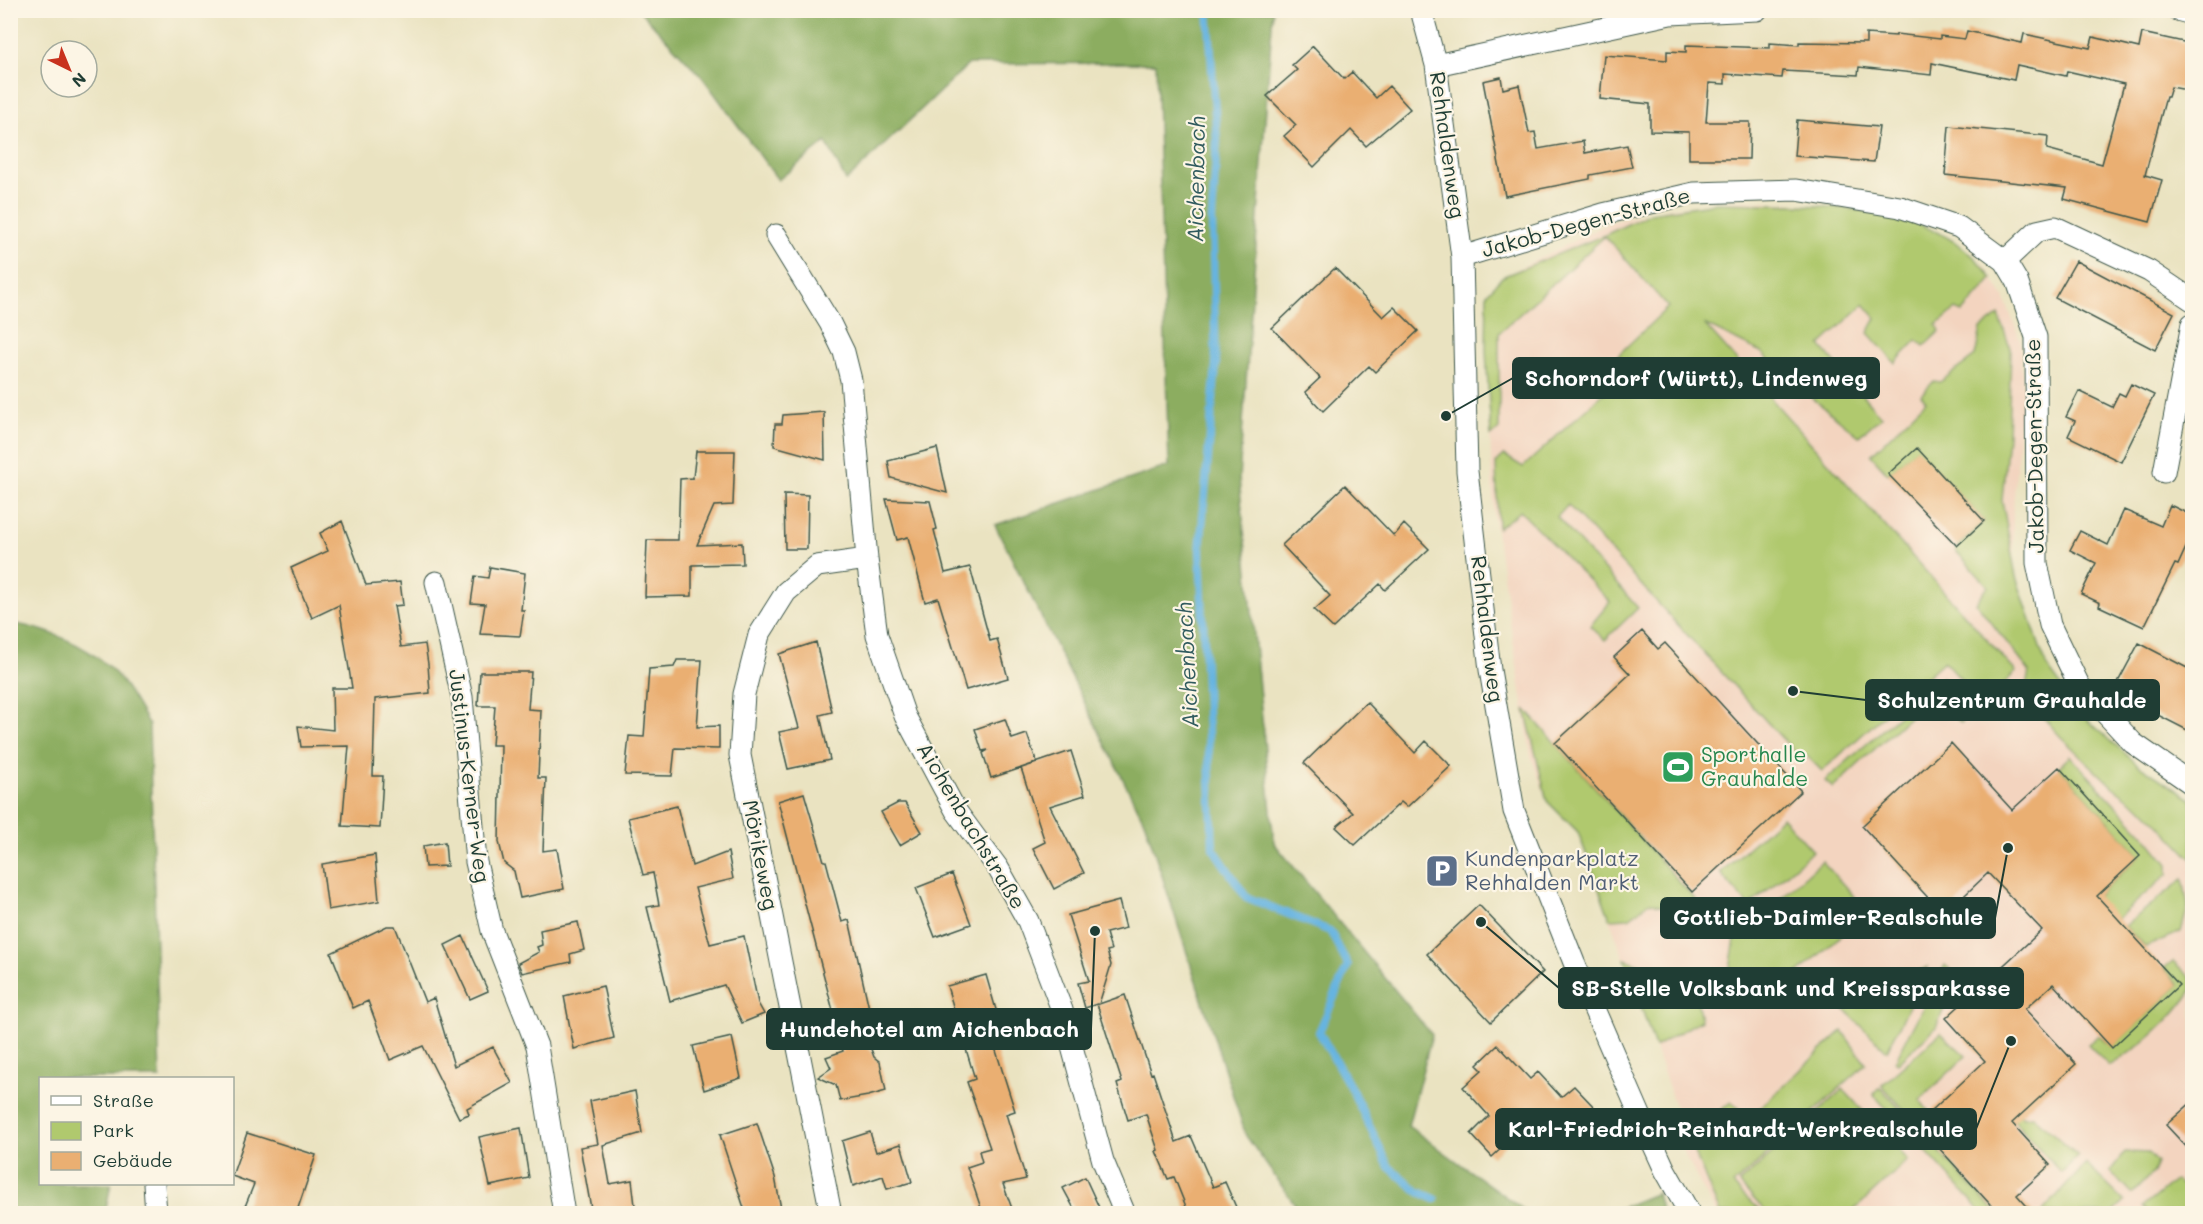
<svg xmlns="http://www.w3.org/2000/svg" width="2203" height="1224" font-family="Mali,sans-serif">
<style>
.built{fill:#f3d4bf}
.green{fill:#b0c96e;stroke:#688351;stroke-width:1.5}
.forest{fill:#8cad61;stroke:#56754a;stroke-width:1.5}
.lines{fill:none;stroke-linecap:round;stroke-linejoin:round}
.stream{stroke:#66b4e0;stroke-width:8}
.building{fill:#eaaf72}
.street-casing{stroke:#3d5649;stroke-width:23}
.street{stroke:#fff;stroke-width:21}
.labels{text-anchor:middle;stroke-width:4.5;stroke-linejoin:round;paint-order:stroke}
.street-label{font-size:21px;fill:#1f3d34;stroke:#fcf5e5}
.leisure-label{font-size:21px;fill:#27864d;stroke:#fcf5e5;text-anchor:start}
.service-label{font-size:21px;fill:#4e5e75;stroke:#fcf5e5;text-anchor:start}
.water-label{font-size:22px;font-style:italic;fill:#315b5f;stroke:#fcf5e5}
.leader{fill:none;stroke:#1f3d34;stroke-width:2}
.callout-dot{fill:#1f3d34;stroke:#fcf5e5;stroke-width:2}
.callout{fill:#1f3d34;stroke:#1f3d34;stroke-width:2}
.callout-label{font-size:22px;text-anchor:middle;font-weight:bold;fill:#fff}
</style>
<rect width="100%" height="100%" fill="#fcf5e5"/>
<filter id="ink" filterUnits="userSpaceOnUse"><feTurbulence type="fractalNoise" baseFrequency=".0167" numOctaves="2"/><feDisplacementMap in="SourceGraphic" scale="12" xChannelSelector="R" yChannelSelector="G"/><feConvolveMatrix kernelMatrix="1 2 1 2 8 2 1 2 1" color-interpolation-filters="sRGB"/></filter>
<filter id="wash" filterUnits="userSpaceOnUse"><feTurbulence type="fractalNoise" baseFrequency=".008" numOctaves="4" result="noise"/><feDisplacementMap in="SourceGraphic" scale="24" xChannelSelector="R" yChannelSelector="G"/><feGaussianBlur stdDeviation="1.35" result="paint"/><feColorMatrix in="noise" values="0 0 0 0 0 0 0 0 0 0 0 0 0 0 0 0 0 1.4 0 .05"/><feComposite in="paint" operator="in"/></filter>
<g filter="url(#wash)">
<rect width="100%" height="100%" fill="#eae3c1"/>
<!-- built -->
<path class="built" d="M1744 200 1835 207 1948 237 1985 266 2004 297 2020 340 2023 387 2013 510V563L2022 606 2046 665 2084 717 2137 764 2192 800V1213H1716L1682 1150 1680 1121 1633 983 1578 832 1547 801 1531 756 1494 517 1486 351 1487 294 1502 277 1612 222 1671 208Z"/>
<!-- green -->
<path class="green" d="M1717 203C1803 206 1940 197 1992 279L1963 312 1956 309 1937 325 1940 331 1924 346 1917 340 1895 363 1868 333 1876 318 1864 304 1820 345 1881 417 1859 436 1784 375 1761 352 1704 324 2016 672 1983 703 1944 661 1822 771 1807 756 1802 760 1568 505 1557 517 1638 608 1605 640 1590 626 1610 602 1520 511 1498 528 1496 463 1504 455 1523 467 1629 370 1618 355 1668 307 1605 236 1499 333V429L1491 436 1486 351 1487 294 1502 277 1605 235 1651 213Z
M1999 315 2011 351 2008 435 2002 500 2016 577 2046 665 2084 717 2137 764 2192 800V859L2147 812 2113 787 2061 737 2024 696 2029 671 1976 603 1988 586 1955 550 1984 521 1917 449 1888 474 1871 455 1926 401 1921 395 1934 381 1940 382 1975 356 1981 329Z
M1942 677 1971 708 1961 723 1956 718 1959 707 1938 690 1833 788 1825 781Z
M1525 709 1700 905 1688 915 1650 902 1629 918 1610 919 1578 832 1547 801Z
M2070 756 2147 838 2168 864V874L2095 938 2075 917 2140 856 2059 767Z
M1782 817 1813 851 1749 906 1720 873Z
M1822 861 1868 912 1781 988 1763 992 1740 994 1728 980 1735 939Z
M2183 879 2188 906 2181 932 2145 947 2125 926Z
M1625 959 1694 984 1701 1020 1655 1047Z
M2173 961 2191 978 2192 989C2174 1018 2139 1049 2109 1066L2088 1044 2098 1036 2112 1047 2179 985 2164 968Z
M1945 965 1958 976 1936 1027 1898 1063 1895 1061Z
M1928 967 1887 1051 1841 1006Z
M1842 1031 1866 1064 1733 1185 1762 1213H1720L1691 1144 1719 1111 1732 1102 1748 1119Z
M1941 1033 1966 1056 1920 1100 1929 1112 1917 1124 1882 1085Z
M1983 1074 2023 1117 2033 1116 2078 1156 2061 1173 1978 1080Z
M1881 1088 1996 1213H1983L1873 1094Z
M1843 1089 1908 1160 1851 1213H1767L1739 1183Z
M2125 1152 2148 1153 2157 1163 2153 1172 2132 1194 2110 1171Z
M2086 1164 2125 1202 2113 1213H2041Z
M2175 1180 2192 1194V1213H2149L2143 1207Z"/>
<!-- forest -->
<path class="forest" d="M640 11H1273L1239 478 1274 843 1432 1035 1408 1126 1528 1213H1301L1246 1136 1145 823 995 525 1169 466 1156 63 969 64 846 181 826 142 778 180 703 78Z
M11 623C46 629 81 642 109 667 124 680 138 707 149 725L160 1078H40V1184H111L105 1213H11Z
M1657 1193 1662 1213H1608Z"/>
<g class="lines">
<!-- stream -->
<path class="stream" d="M1208 10 1217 141 1212 219 1216 365 1200 551 1213 848 1246 897 1330 931 1348 965 1319 1032 1352 1090 1389 1167 1419 1192 1435 1199
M1465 1211 1473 1214"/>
</g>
<g id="blocks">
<!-- building -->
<path class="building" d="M1967 31 2022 43 2024 34 2090 48 2093 37 2139 48 2142 33 2193 44V91L2171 87 2168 97H2166L2145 175 2162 180 2150 222 2064 199 2067 188 1945 175 1949 126 2048 136 2047 149 2102 164 2124 84 2067 71 2066 76 2017 65 2014 80 1932 63 1931 75 1859 67 1858 75 1783 71 1782 78 1725 74V84L1709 83 1706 122H1750L1749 159H1689V132L1650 131V104L1600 99 1604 55 1667 60V51L1686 52V45L1770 48V43L1799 45V42L1866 43V34L1896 36V34L1940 39V36L1965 39Z
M1313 46 1344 79 1352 72 1376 98 1389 86 1410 109 1366 146 1351 130 1314 167 1284 136 1296 125 1267 96 1297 70 1292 65Z
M1501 77 1503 89 1519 85 1529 133 1535 132 1538 149 1583 141 1585 153 1627 145 1632 167 1590 175V179L1505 196 1483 81Z
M1797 120 1879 127 1874 162 1794 156Z
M2076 261 2174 313 2155 350 2055 298Z
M1335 268 1383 317 1394 307 1418 331 1375 372 1369 366 1323 411 1305 392 1320 378 1272 328Z
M2131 384 2154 395 2121 462 2068 436 2075 421 2066 417 2079 391 2112 407 2119 393 2125 396Z
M824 412 825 460 774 446 775 424H782L783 415Z
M937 448 947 493 891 478 888 461Z
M1917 448 1984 521 1957 546 1888 474Z
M696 451H735L733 505 714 506 697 545 742 543 743 564 692 565V596L645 597 647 540H678L680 479 693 478Z
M1345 485 1394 536 1404 524 1429 549 1385 590 1380 584 1333 628 1314 610 1330 596 1282 545Z
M784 494 808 495 807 549H785Z
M886 499 930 501 937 529 934 530 945 573 970 567 990 641 997 639 1008 678 966 690 938 598 925 602 908 537 897 540Z
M2170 505 2193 516V532L2178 565 2175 564 2144 627 2099 606 2100 603 2081 594 2096 563 2070 550 2080 531 2108 545 2124 510 2161 526Z
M342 521 366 585 400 582 403 605 394 606 401 647 425 644 428 664 430 693 375 699 373 776H383L380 828 342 826 349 746 301 747 298 726 333 730 332 688H352L339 605 312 618 291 568 328 551 320 533Z
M490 567 525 573 521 610H524L520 636 480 634 485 604 471 603 475 576 488 578Z
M1642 631 1658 649 1665 643 1801 791 1692 892 1555 743 1630 674 1614 657Z
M816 642 832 712 820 715 830 760 788 769 779 732 799 728 779 654Z
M2139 643 2193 671V733L2144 708 2148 700 2117 684Z
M677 660H702L697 727 719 726V749L675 748 672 776 625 775 629 736 644 737 649 669 674 667Z
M480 672H531L528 709 541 710 538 778H546L543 851 557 849 564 889 520 898 514 871 504 863 499 842 501 745H492L495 706H478Z
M1367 702 1415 753 1426 741 1451 766 1407 807 1401 802 1355 845 1336 827 1353 813 1304 763Z
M1005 719 1012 739 1027 734 1037 763 991 778 983 753 988 750 982 751 975 729Z
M1951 743 2012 810 2059 767 2140 856 2097 896 2179 985 2112 1048 2053 984 2025 1009 2076 1064 2012 1123 2050 1165 2017 1195 2034 1214H1999L1917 1124 1985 1061 1946 1018 2042 930 1988 873 1944 915 1862 826Z
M1071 751 1085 795 1050 806 1084 873 1054 889 1033 848 1045 842 1021 768Z
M804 793 824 861H826L842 922 849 920 871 1017 837 1026 778 801Z
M898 803H905L922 832 900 845 881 812Z
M677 806 692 866 728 852 733 879 695 888 710 944 744 936 758 1003 764 1014 742 1023 724 985 670 1001 647 907 659 905 653 873 643 875 628 818Z
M445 842 447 866 425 867 423 846Z
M375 855 379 901 328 910 322 864Z
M952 874 971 924 935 937 916 888Z
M1119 901 1126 928 1106 933 1111 950 1107 951 1111 965 1099 1004 1125 995 1151 1074 1153 1073 1176 1142 1191 1136 1213 1187 1225 1182 1239 1214H1189L1174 1177 1168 1179 1156 1151 1158 1150 1146 1114 1128 1120 1117 1084 1122 1082 1097 1004 1085 1008 1078 983 1089 981 1068 915Z
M1479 905 1543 972 1491 1022 1427 954Z
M578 922 584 950 570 954 571 962 522 973 518 963 539 952 537 947 542 945 540 930Z
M387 926H395L425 1002 434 998 454 1066 493 1047 512 1083 467 1108 469 1114 459 1118 423 1046 390 1060 368 1001 353 1008 331 953Z
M463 936 488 991 470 999 445 945Z
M986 975 1003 1034 992 1038 1015 1111 1006 1114 1026 1179 1003 1184 1014 1214H983L967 1167 982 1162 979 1151 990 1148 967 1082 975 1079 947 986Z
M603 986 614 1038 574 1049 564 996Z
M839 1031 871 1049 874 1057 880 1062 886 1091 868 1096 840 1101 836 1085 818 1077 831 1068 826 1057 843 1051Z
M732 1037 741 1078 704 1090 693 1046Z
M1498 1045 1530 1079 1538 1072 1561 1097 1574 1086 1595 1108 1556 1143 1534 1118 1492 1157 1471 1134 1489 1116 1463 1087 1482 1070 1477 1065Z
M635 1091 642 1133 603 1145 610 1184 632 1180 636 1214H592L580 1147 598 1144 590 1101Z
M2193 1101V1154L2166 1125Z
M757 1123 775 1177 782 1214H746L720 1135Z
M521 1128 529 1178 490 1186 479 1137Z
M870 1132 876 1152 901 1144 912 1182 887 1189 883 1176 853 1186 842 1141Z
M247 1133 316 1155 296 1214H242L254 1184 232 1176Z
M1085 1177 1102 1214H1077L1063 1188Z"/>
</g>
</g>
<g filter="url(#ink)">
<use href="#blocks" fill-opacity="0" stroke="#3d5649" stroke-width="1.5"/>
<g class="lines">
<!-- street casing -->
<g class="street-casing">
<path id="street" d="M1421 10 1436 65 1462 257 1467 471 1490 670 1514 811 1575 965 1644 1124 1665 1170 1690 1214
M2177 10 2192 14
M1436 65 1670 14 1757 10
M776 235 830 323 844 352 851 380 867 559 877 635 905 716 956 811 998 868 1028 921 1062 1010 1103 1161 1125 1214
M1462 257 1603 214 1694 193 1796 190 1900 207 1959 227 2005 261 2017 281 2036 337 2037 563 2050 625 2079 685 2133 743 2192 784
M2005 261 2037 231 2055 227 2149 271 2192 300
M2164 472 2192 324
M436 582 462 697 476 862 492 931 537 1046 564 1214
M154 1184 156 1214
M831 1214 740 755 744 694 759 635 786 592 817 566 867 559"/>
</g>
<!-- street -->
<use href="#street" class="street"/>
</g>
</g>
<!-- icons -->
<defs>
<g id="stadium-square" transform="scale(1.725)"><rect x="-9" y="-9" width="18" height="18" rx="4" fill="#2e9e5b" stroke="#fcf5e5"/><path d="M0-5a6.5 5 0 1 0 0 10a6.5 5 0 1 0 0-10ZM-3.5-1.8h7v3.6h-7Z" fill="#fff"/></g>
<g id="parking-square" transform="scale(1.725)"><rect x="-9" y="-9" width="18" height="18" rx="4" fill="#5c6f8a" stroke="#fcf5e5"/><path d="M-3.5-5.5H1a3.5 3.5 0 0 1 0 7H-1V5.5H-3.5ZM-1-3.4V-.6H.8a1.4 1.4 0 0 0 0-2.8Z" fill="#fff"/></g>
</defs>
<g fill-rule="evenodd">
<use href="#stadium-square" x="1678" y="767"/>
<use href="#parking-square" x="1442" y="871"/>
</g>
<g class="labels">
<!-- street labels -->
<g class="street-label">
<text transform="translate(1447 145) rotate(82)" y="7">Rehhaldenweg</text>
<text transform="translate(1586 223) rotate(-15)" y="7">Jakob-Degen-Straße</text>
<text transform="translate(2035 446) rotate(-91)" y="7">Jakob-Degen-Straße</text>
<text transform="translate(1487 629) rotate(83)" y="7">Rehhaldenweg</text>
<text transform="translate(469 776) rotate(83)" y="7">Justinus-Kerner-Weg</text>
<text transform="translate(971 826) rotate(59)" y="7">Aichenbachstraße</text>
<text transform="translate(760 855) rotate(79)" y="7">Mörikeweg</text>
</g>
<!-- leisure labels -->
<g class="leisure-label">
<text x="1701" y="762">Sporthalle<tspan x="1701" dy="24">Grauhalde</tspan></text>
</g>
<!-- service labels -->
<g class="service-label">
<text x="1465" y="866">Kundenparkplatz<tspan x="1465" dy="24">Rehhalden Markt</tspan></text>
</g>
<!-- water labels -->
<g class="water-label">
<text transform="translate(1196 179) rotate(-89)" y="8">Aichenbach</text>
<text transform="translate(1187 665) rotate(-93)" y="8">Aichenbach</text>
</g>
</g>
<!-- callouts -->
<path class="leader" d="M1446 416L1513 378M1793 691L1866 700M2008 848L1995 918M1481 922L1559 988M1095 931L1091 1029M2011 1041L1976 1129"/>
<g class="callout-dot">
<circle cx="1446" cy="416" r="6"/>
<circle cx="1793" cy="691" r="6"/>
<circle cx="2008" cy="848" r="6"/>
<circle cx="1481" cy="922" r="6"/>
<circle cx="1095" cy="931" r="6"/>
<circle cx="2011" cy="1041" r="6"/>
</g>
<g class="callout">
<rect x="1513" y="358" width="366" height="40" rx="6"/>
<rect x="1866" y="680" width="293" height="40" rx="6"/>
<rect x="1661" y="898" width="334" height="40" rx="6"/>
<rect x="1559" y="968" width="464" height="40" rx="6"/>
<rect x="767" y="1009" width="324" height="40" rx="6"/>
<rect x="1496" y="1109" width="480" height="40" rx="6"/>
</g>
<g class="callout-label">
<text x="1696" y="386">Schorndorf (Württ), Lindenweg</text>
<text x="2012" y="708">Schulzentrum Grauhalde</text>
<text x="1828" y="925">Gottlieb-Daimler-Realschule</text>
<text x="1791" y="996">SB-Stelle Volksbank und Kreissparkasse</text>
<text x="929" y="1037">Hundehotel am Aichenbach</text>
<text x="1736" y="1137">Karl-Friedrich-Reinhardt-Werkrealschule</text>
</g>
<!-- margin -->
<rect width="2203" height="1224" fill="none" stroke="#fcf5e5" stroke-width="36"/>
<!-- legend -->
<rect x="39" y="1077" width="195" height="108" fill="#fcf5e5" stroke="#a4ab9e" stroke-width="1.5"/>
<rect x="51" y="1096" width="30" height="9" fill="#ffffff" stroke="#a4ab9e" stroke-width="1.5"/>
<text x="93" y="1107" font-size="18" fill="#1f3d34">Straße</text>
<rect x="51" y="1122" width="30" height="18" fill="#b0c96e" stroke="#a4ab9e" stroke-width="1.5"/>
<text x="93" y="1137" font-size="18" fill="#1f3d34">Park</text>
<rect x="51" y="1152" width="30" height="18" fill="#eaaf72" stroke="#a4ab9e" stroke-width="1.5"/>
<text x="93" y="1167" font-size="18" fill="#1f3d34">Gebäude</text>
<!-- north arrow -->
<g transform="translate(69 69) rotate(137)"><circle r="28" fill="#fcf5e5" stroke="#a4ab9e" stroke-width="1.5"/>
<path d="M0-4.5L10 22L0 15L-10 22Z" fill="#c8321e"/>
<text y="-9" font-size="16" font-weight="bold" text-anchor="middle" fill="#1f3d34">N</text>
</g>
</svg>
